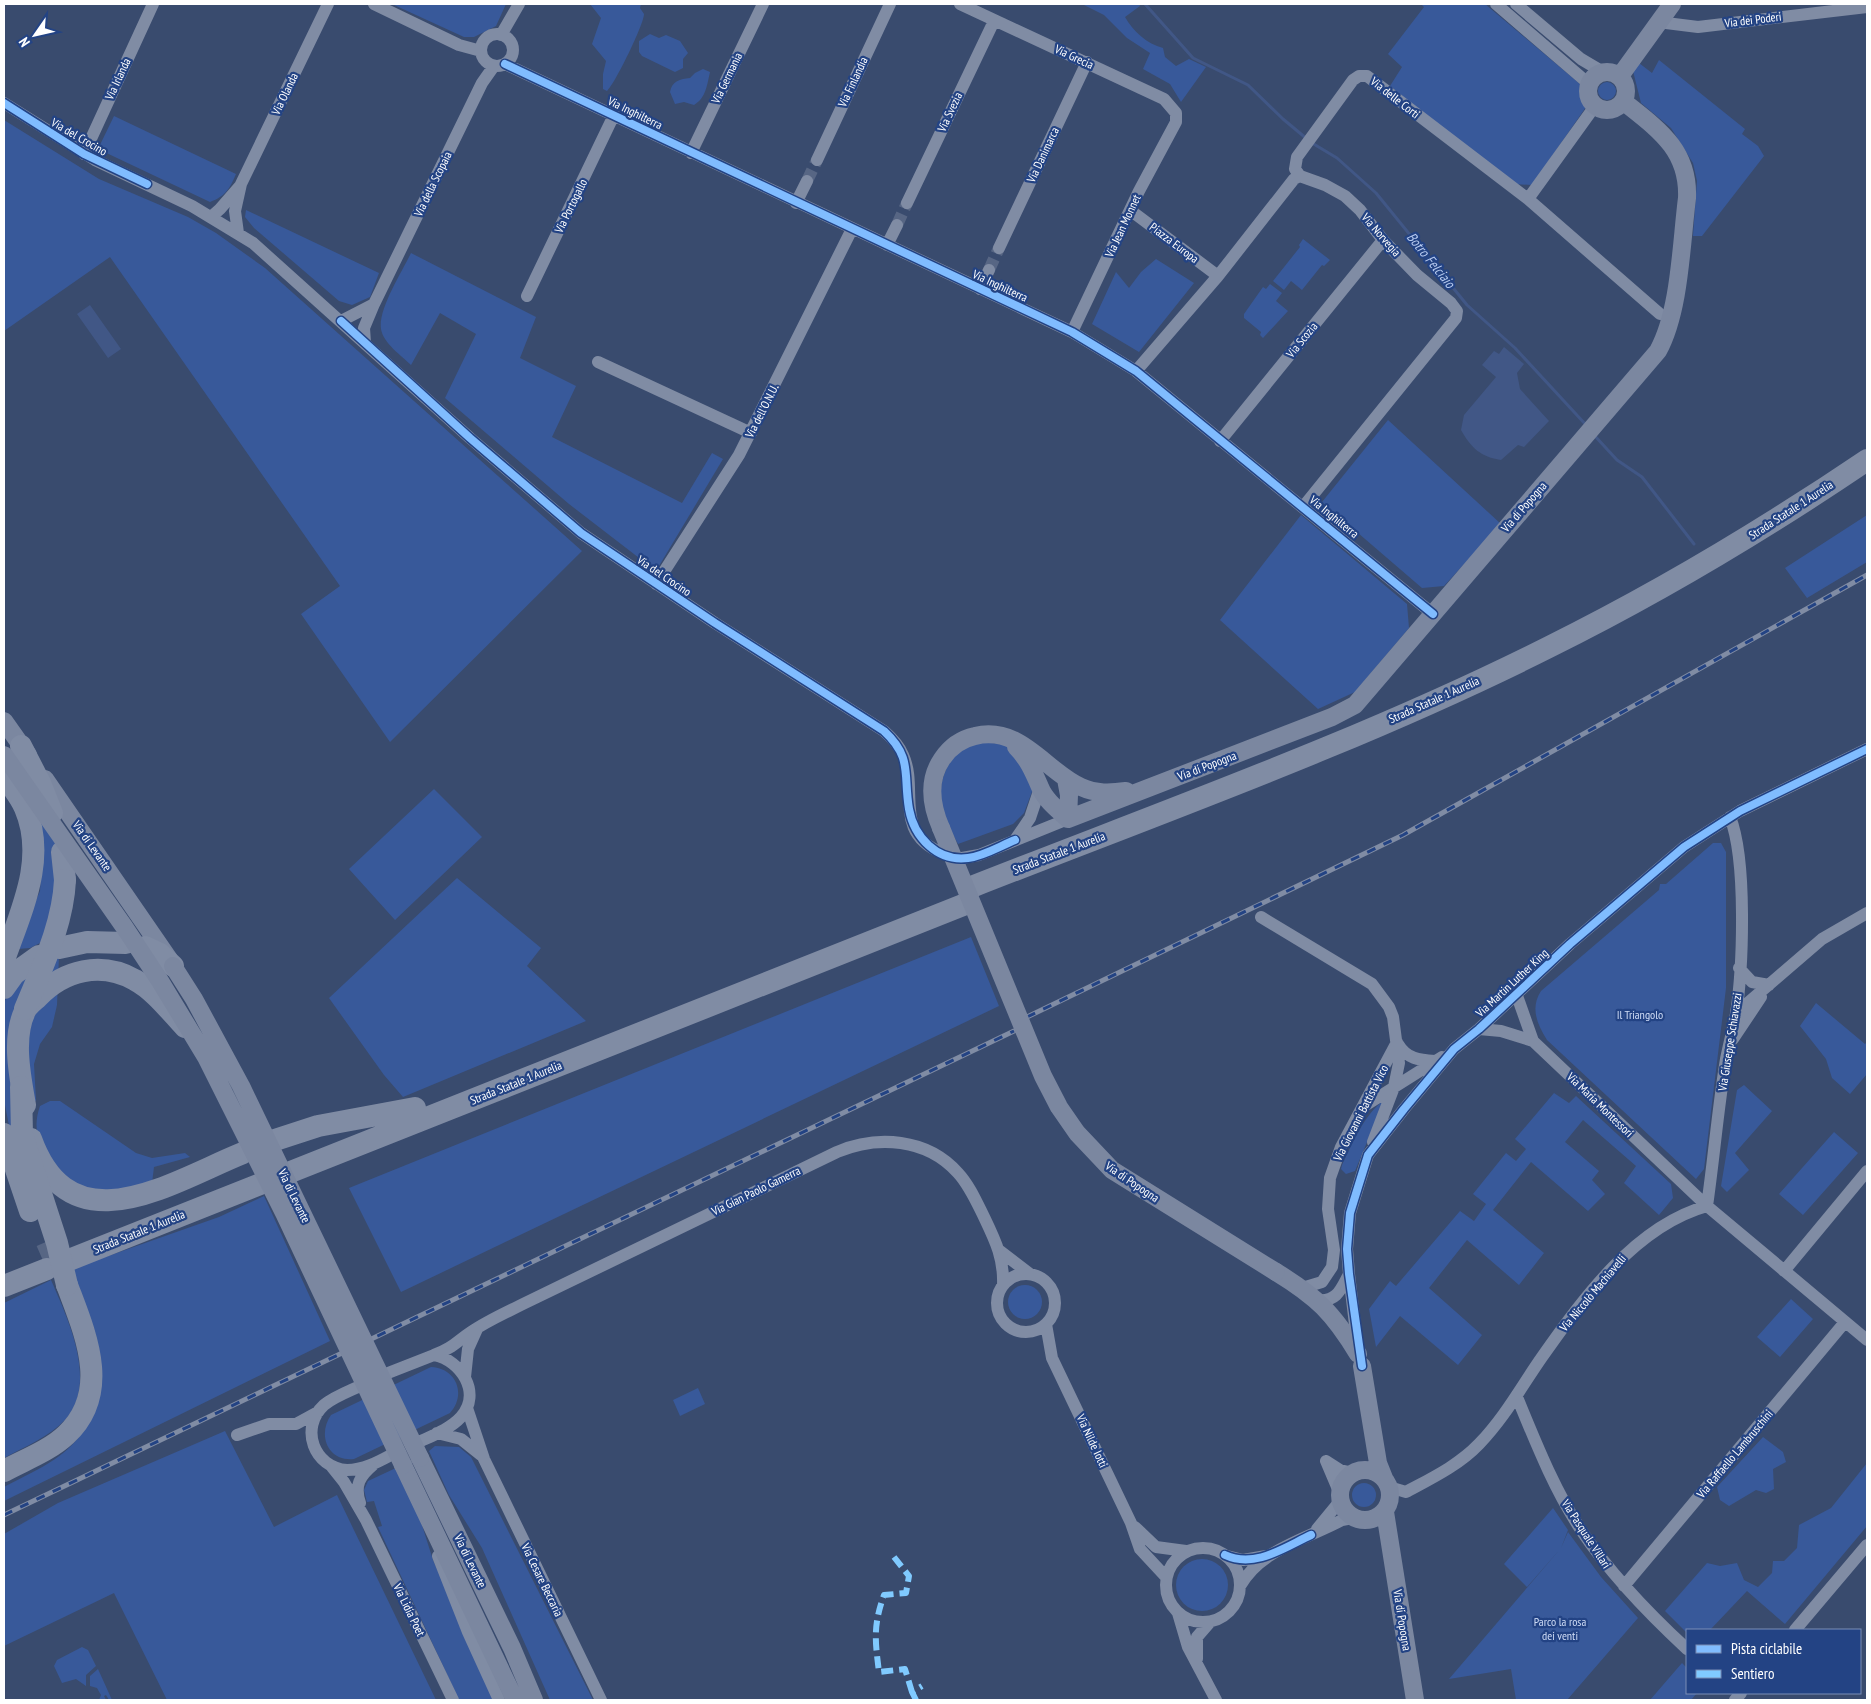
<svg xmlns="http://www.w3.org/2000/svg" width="1871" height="1704" font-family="'PT Sans Narrow',sans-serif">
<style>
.green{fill:#38599a}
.water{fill:#415786}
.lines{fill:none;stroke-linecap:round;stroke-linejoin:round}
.stream{stroke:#415786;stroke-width:3}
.street-tunnel{stroke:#576684;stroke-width:12;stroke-dasharray:12 6;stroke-linecap:butt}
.highway-tunnel{stroke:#576684;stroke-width:22;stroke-dasharray:22 11;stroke-linecap:butt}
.street{stroke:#808ca4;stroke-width:12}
.secondary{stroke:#7b87a0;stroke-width:18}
.highway{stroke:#808ca4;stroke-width:22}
.rail-casing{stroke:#808ca4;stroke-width:5}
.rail{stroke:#234384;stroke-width:3;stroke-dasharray:9;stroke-linecap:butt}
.secondary-bridge{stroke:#7b87a0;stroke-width:18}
.highway-bridge{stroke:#808ca4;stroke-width:22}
.quiet{stroke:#80caff;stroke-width:6;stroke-dasharray:12 6;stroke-linecap:butt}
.cycleway-casing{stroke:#234384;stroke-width:11}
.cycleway{stroke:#80bcff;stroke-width:8}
.labels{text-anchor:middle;stroke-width:4.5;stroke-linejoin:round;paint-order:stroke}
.street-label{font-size:12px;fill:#fff;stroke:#234384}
.park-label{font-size:12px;fill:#d0ddf6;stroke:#234384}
.water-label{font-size:14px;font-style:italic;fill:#b8cbf0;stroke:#234384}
</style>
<rect width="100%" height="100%" fill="#394b6e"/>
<!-- green -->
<path class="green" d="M392 4H506L496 26 474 37H464Z
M590 4H641L640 8 644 14C644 24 615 84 607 91L603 89V74L606 61 592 44 601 18Z
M1082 4H1139L1140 6 1125 17C1133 31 1147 44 1163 48L1165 57 1176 66 1189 59 1206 67 1181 102 1170 84 1143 69 1150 53 1127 38 1104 15Z
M1421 4H1485L1580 84 1586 107 1532 185 1513 184 1390 86 1402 67 1388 54 1424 7Z
M650 34 659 38 666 35 680 41 688 53 683 59V68L675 72 642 56 639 52V41Z
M1659 60 1745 129 1742 134 1758 146 1764 156 1702 236H1693L1697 181 1693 163 1671 128 1641 103 1633 71 1639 63 1652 73Z
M703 69 710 72C707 85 706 98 694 105L684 102 675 104 670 92C672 81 680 79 690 78L695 73Z
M1598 91a9 9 0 1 1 18 0a9 9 0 1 1-18 0Z
M114 116 236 174C230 188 226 196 210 202L98 149Z
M4 120 99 179 188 217 216 233 265 268 582 551 390 742 301 614 340 586 110 257 4 331Z
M246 210 379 273 370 297 352 305 339 301 254 228 245 217Z
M1303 239 1330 260 1324 266 1322 265 1302 290 1291 281 1284 290 1273 281 1300 247 1299 245Z
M411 253 536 317 520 358 576 386 552 437 682 503 712 453 723 459 656 571 569 504 445 398 476 334 440 313 411 365C402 356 383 343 381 329 378 309 402 272 411 253Z
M1156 259 1194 283 1139 352 1092 324 1116 272 1129 288 1141 272Z
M1270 284 1282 293 1276 301 1288 311 1263 338 1260 335 1261 332 1244 318V314L1263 287 1266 289Z
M1388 420 1501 524 1444 586 1422 588 1322 502Z
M1301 515 1407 604 1409 628 1355 692 1318 709 1220 620Z
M1867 515V562L1807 598 1785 568Z
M977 742 1005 744 1016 752 1033 789 1024 813 1013 824 958 844C953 834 946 823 943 812 935 783 948 751 977 742Z
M434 789 482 837 395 920 349 869Z
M37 817 55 840 59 871 46 940 30 948 18 949 16 946 40 891 42 857Z
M1713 843H1721L1726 852V988L1704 1169 1696 1179 1547 1040C1537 1024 1530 1008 1541 991L1659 890 1660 884H1666Z
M457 878 541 948 527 966 586 1021 403 1097 384 1075 329 998Z
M971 937 999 1006 401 1292 349 1188Z
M59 956 57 1005 52 1027 40 1044 34 1064 36 1100 12 1141 4 1100V1004L8 991Z
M1816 1003 1865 1044 1867 1042V1074L1850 1094 1832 1078 1826 1059 1800 1026Z
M1744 1085 1772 1111 1735 1153 1749 1170 1727 1192 1721 1186 1737 1090Z
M1554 1093 1569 1103 1576 1096 1671 1184 1673 1198 1659 1215 1624 1183 1636 1166 1583 1120 1565 1142 1599 1171 1592 1180 1605 1194 1588 1211 1531 1162 1493 1210 1544 1253 1519 1285 1467 1240 1429 1288 1482 1335 1458 1365 1400 1316 1376 1347 1369 1309 1390 1281 1396 1286 1460 1211 1474 1221 1486 1204 1473 1194 1506 1153 1516 1161 1526 1149 1515 1139Z
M1385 1099 1355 1171 1346 1174 1341 1169 1342 1165C1353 1142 1364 1115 1385 1099Z
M50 1101H60L136 1153 152 1158 185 1153 190 1157 154 1167 152 1183 124 1193 76 1187C53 1162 27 1143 40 1106Z
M1834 1132 1858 1153 1803 1215 1779 1194Z
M264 1196 330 1341 4 1501V1487C43 1466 70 1458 92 1417L74 1268 219 1217Z
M51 1280C67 1317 99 1383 65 1420 49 1437 24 1447 4 1458V1303Z
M1008 1302a17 17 0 1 1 34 0a17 17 0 1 1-34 0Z
M1791 1299 1813 1319 1780 1357 1757 1337Z
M431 1367C456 1368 467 1394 450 1413L354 1459C328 1462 317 1435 331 1415Z
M698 1388 705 1404 680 1416 673 1400Z
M225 1431 274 1527 337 1495 436 1700H167L114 1593 4 1646V1534L58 1503Z
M1763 1437 1783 1452 1786 1462 1773 1469 1774 1489 1766 1493 1756 1490 1729 1506 1720 1500 1717 1487Z
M435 1446 459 1447 471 1457 593 1700H550L482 1548 449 1495 429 1451Z
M1867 1463V1526L1785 1624 1747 1591 1710 1630H1687V1633L1665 1611 1707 1563 1720 1566 1737 1563 1744 1580 1758 1587 1772 1573 1773 1561H1784L1797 1548 1799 1525 1831 1508Z
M398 1467 415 1503 433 1560 496 1700H459L378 1527 382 1526 374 1501 367 1502 364 1490 368 1481Z
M1352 1495a12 12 0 1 1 24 0a12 12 0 1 1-24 0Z
M1553 1508 1568 1530 1561 1548 1527 1587 1504 1564Z
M1568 1532 1601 1577 1638 1618 1567 1700H1516L1511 1669 1449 1679 1561 1548Z
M1176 1585a26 26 0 1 1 52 0a26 26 0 1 1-52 0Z
M82 1647 88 1650 96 1666 86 1675V1686L76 1679 62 1683 54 1666 57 1660Z
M1682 1663 1687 1668V1693H1697L1691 1700H1650Z
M98 1669 112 1700H109L106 1695 104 1696 106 1700H99L101 1695 97 1688 90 1686V1676Z"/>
<!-- water -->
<path class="water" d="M90 305 121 349 108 358 77 314Z
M1504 347 1524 364 1517 373 1520 389 1549 421 1524 447 1518 445 1501 460C1481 457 1471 448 1461 430L1464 415 1496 377 1482 365 1494 351 1499 354Z"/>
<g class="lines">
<!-- stream -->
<path class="stream" d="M1145 4 1193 58 1248 85 1283 119 1307 139
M1312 143 1337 158 1376 193 1467 305 1515 348 1587 426
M1594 435 1617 460 1642 477 1694 544"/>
<!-- street-tunnel -->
<path class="street-tunnel" d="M807 181 817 160
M897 225 907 203
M989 270 999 248"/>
<!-- highway-tunnel -->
<path class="highway-tunnel" d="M41 1256 64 1246"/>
<!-- street -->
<path class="street" d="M374 4 459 45 481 51
M960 4 1164 99 1176 113V122L1139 191 1072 332
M1496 4 1589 84
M1516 4 1581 59 1603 72
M1658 22 1698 27 1867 7
M481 50a16 16 0 1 1 32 0a16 16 0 1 1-32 0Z
M501 35 519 4
M505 64 1072 332 1136 371 1433 614
M4 103 95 160 192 206 253 243 470 438 581 533 715 623 884 731C892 738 899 745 903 755 919 790 892 832 942 853
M1595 106 1528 199 1660 314
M691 153 763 4
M84 154 153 4
M817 160 890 4
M1300 176 1295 169 1297 157 1353 80 1359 76H1367L1528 199
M796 203 807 181
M907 203 994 21
M1130 210 1218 276
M211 217 220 209 240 186
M238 233 235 211 241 184 328 4
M887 245 897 225
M999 248 1087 62
M980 289 989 270
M527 296 614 115
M341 321 374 304
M365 343 364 328 374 304 482 83 494 66
M598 362 751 433
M1136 371 1218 276 1294 179 1300 176 1325 185 1345 196 1360 210 1383 240 1417 275 1451 303 1457 311 1456 318 1303 507
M1220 441 1383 240
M656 584 739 455 852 229
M1015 840 1030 818 1040 788
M962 858 979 855 1068 819
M1261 917 1372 984 1389 1007 1393 1017 1399 1063 1394 1087 1373 1142
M1739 968 1752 982 1769 985
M1516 993 1533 1041
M1736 1013 1822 939 1867 913
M1479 1029 1501 1031 1533 1041 1707 1206 1867 1340
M1733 1039 1761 997
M1398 1044C1407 1059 1419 1060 1435 1061
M1366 1105 1442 1057
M1707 1206C1714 1157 1718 1108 1726 1059 1729 1044 1733 1029 1736 1014 1743 967 1747 860 1730 817
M1000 1251 1030 1274
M1784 1271 1867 1171
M997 1303a29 29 0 1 1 58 0a29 29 0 1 1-58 0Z
M1302 1288 1322 1282 1332 1267 1334 1250 1328 1209 1330 1178 1341 1147 1397 1042
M1318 1300C1337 1302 1341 1289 1349 1274
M1046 1324 1052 1358 1131 1523 1140 1549 1166 1577
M1358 1350 1349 1274 1347 1249 1350 1213 1368 1155 1404 1109 1454 1049 1479 1029 1570 944 1684 847 1740 811 1867 749
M434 1355C453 1348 456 1342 471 1332 487 1321 505 1313 523 1304L837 1152C877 1135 927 1138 958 1173 970 1186 977 1203 985 1219 996 1242 1004 1259 1003 1285
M388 1373 434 1355C461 1360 482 1393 461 1417 451 1428 434 1435 421 1441
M465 1377 468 1349 477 1329
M358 1387C347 1392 334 1397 324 1405 299 1428 314 1468 347 1470 363 1470 378 1462 391 1455
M1517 1397C1536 1443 1554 1489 1581 1530 1611 1575 1648 1613 1687 1649
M467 1408 484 1459 601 1700
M437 1433 461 1439 481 1455
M237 1435 269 1424H296L318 1412
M1326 1461 1340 1494
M1326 1461 1340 1470 1353 1473
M332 1467 344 1482 366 1520 453 1700
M1389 1487 1406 1492C1432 1478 1459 1465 1479 1444 1505 1417 1521 1387 1542 1357 1583 1299 1635 1226 1707 1206
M360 1503C354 1485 360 1476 373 1465
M1135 1527 1156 1547 1186 1551
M1317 1529 1340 1501
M1166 1585a37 37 0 1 1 74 0a37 37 0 1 1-74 0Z
M438 1556 468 1632 499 1700
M1227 1556 1243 1560 1266 1556
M1240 1586C1261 1549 1307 1539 1342 1520L1353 1518
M1624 1586 1845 1322
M1178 1613 1188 1647 1216 1700
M1795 1630 1867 1545
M1197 1659V1637L1210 1622
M1735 1700 1741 1693"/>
<!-- secondary -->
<path class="secondary" d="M1588 91a19 19 0 1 1 38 0a19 19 0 1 1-38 0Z
M1620 76 1672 4
M4 721 28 755
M1016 747C1028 759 1033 771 1040 787 1045 800 1058 810 1068 819
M45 779 169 959
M1066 779 1069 795 1068 819
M1068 819 1332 717 1355 705 1658 351C1680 311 1681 245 1687 198 1689 150 1658 129 1624 102
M941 828C931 805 927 781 942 759 950 747 961 739 975 736 1021 725 1045 771 1081 787 1096 794 1111 793 1126 791
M1276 1272C1317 1297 1333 1313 1358 1354
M1362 1366 1378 1463 1384 1478
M420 1458 512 1648 534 1700
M403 1465 515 1700
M1340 1495a25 25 0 1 1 50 0a25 25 0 1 1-50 0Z
M1385 1512 1415 1700"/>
<!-- highway -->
<path class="highway" d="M21 746 40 783 52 813
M4 775C11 786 20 796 25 808 47 859 21 911 4 960
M62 852 65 880
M974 886C1167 810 1364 740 1549 647 1660 592 1765 529 1867 460
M145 947 160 954 173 966
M59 948 87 942 126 943
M4 988 14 974 39 956
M25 1105C20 1076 12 1038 25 1011 28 1005 34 1001 38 997 64 970 101 961 135 980 154 990 170 1011 185 1027
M31 1139C71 1250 171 1182 243 1153
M275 1140 318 1126 415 1108
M69 1260 963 905
M4 1286 47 1269
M4 1471C24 1460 49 1451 66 1435 112 1392 85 1333 67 1285"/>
<!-- rail casing -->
<g class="rail-casing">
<path id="rail" d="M1027 1017 1403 835 1867 575
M4 1515 1014 1031"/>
</g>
<!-- rail -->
<use href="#rail" class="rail"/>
<!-- secondary-bridge -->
<path class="secondary-bridge" d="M4 755 125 928 160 981 206 1057 284 1213 403 1465
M941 828 1043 1076 1059 1107 1077 1133 1112 1170 1276 1272
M173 966 194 999 241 1086 420 1458"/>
<!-- highway-bridge -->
<path class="highway-bridge" d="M25 1009C42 967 63 925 65 880
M21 1087 22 1135 57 1243 67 1285
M4 1134 30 1211"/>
<!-- quiet -->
<path class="quiet" d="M894 1557 909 1576 906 1593 884 1595C873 1626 875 1640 879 1672L905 1669 912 1692
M916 1700 912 1692 922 1686"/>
<!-- cycleway casing -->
<g class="cycleway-casing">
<path id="cycleway" d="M505 64 1072 332 1136 371 1433 614
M4 103 84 154 147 184
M341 321 470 438 581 533 715 623 884 731C913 758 903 774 909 809 914 837 937 862 968 858 984 856 1000 846 1015 840
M1362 1366 1349 1274 1347 1249 1350 1213 1368 1155 1404 1109 1454 1049 1479 1029 1570 944 1684 847 1740 811 1867 749
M1225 1555C1255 1569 1285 1547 1311 1535"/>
</g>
<!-- cycleway -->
<use href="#cycleway" class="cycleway"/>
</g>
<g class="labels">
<!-- street labels -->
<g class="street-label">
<text transform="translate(1753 20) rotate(-7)" y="4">Via dei Poderi</text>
<text transform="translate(1074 57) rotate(25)" y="4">Via Grecia</text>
<text transform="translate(727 78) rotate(-64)" y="4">Via Germania</text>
<text transform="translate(118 79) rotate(-65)" y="4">Via Irlanda</text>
<text transform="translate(853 82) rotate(-65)" y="4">Via Finlandia</text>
<text transform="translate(285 94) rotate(-64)" y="4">Via Olanda</text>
<text transform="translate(1395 98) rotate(38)" y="4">Via delle Corti</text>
<text transform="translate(950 112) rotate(-65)" y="4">Via Svezia</text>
<text transform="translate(635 113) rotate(26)" y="4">Via Inghilterra</text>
<text transform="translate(79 137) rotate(30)" y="4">Via del Crocino</text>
<text transform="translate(1043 155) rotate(-65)" y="4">Via Danimarca</text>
<text transform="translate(433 184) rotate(-64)" y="4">Via della Scopaia</text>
<text transform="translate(571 206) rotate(-64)" y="4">Via Portogallo</text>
<text transform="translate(1123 226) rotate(-65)" y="4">Via Jean Monnet</text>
<text transform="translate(1381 235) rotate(49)" y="4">Via Norvegia</text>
<text transform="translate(1174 243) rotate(37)" y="4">Piazza Europa</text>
<text transform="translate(1000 286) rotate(25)" y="4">Via Inghilterra</text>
<text transform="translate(1302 340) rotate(-51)" y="4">Via Scozia</text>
<text transform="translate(762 411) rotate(-63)" y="4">Via dell'O.N.U.</text>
<text transform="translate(1524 507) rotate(-49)" y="4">Via di Popogna</text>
<text transform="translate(1791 510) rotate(-33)" y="4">Strada Statale 1 Aurelia</text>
<text transform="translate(1334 517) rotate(39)" y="4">Via Inghilterra</text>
<text transform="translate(664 576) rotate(34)" y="4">Via del Crocino</text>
<text transform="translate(1434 700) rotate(-24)" y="4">Strada Statale 1 Aurelia</text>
<text transform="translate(1207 766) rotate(-21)" y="4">Via di Popogna</text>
<text transform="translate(92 846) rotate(55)" y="4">Via di Levante</text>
<text transform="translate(1059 853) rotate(-21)" y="4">Strada Statale 1 Aurelia</text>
<text transform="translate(1512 983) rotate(-43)" y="4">Via Martin Luther King</text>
<text transform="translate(1730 1042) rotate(-81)" y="4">Via Giuseppe Schiavazzi</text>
<text transform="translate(516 1083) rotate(-22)" y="4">Strada Statale 1 Aurelia</text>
<text transform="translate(1600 1105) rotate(44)" y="4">Via Maria Montessori</text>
<text transform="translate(1361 1113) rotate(-63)" y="4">Via Giovanni Battista Vico</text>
<text transform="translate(1132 1182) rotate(34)" y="4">Via di Popogna</text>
<text transform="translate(756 1191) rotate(-26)" y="4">Via Gian Paolo Gamerra</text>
<text transform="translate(294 1196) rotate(64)" y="4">Via di Levante</text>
<text transform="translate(139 1232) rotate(-22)" y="4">Strada Statale 1 Aurelia</text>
<text transform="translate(1593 1293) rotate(-50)" y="4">Via Niccolò Machiavelli</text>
<text transform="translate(1092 1441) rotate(65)" y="4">Via Nilde Iotti</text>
<text transform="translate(1735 1454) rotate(-50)" y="4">Via Raffaello Lambruschini</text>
<text transform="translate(1586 1534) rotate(57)" y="4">Via Pasquale Villari</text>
<text transform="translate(470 1561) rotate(64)" y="4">Via di Levante</text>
<text transform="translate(542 1580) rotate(64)" y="4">Via Cesare Beccaria</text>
<text transform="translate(409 1610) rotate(64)" y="4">Via Lidia Poet</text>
<text transform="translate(1402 1620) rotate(81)" y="4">Via di Popogna</text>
</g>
<!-- park labels -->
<g class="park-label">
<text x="1640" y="1019">Il Triangolo</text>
<text x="1560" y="1626">Parco la rosa<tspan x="1560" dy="14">dei venti</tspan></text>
</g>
<!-- water labels -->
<g class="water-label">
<text transform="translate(1431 260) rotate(51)" y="5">Botro Felciaio</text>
</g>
</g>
<!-- border -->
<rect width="1871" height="1704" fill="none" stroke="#ffffff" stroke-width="10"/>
<!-- legend -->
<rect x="1686" y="1629" width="175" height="65" fill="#234384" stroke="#7b8eb5"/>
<rect x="1696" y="1645" width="25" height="8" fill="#80bcff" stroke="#7b8eb5"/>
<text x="1731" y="1654" font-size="15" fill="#ffffff">Pista ciclabile</text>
<rect x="1696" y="1670" width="25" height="8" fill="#80caff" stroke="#7b8eb5"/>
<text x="1731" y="1679" font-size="15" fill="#ffffff">Sentiero</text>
<!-- north arrow -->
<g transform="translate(35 35) rotate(236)" stroke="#234384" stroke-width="4" paint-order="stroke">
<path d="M0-4L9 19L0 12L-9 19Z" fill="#ffffff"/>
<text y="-8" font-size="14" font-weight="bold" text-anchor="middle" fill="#ffffff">N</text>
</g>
</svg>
